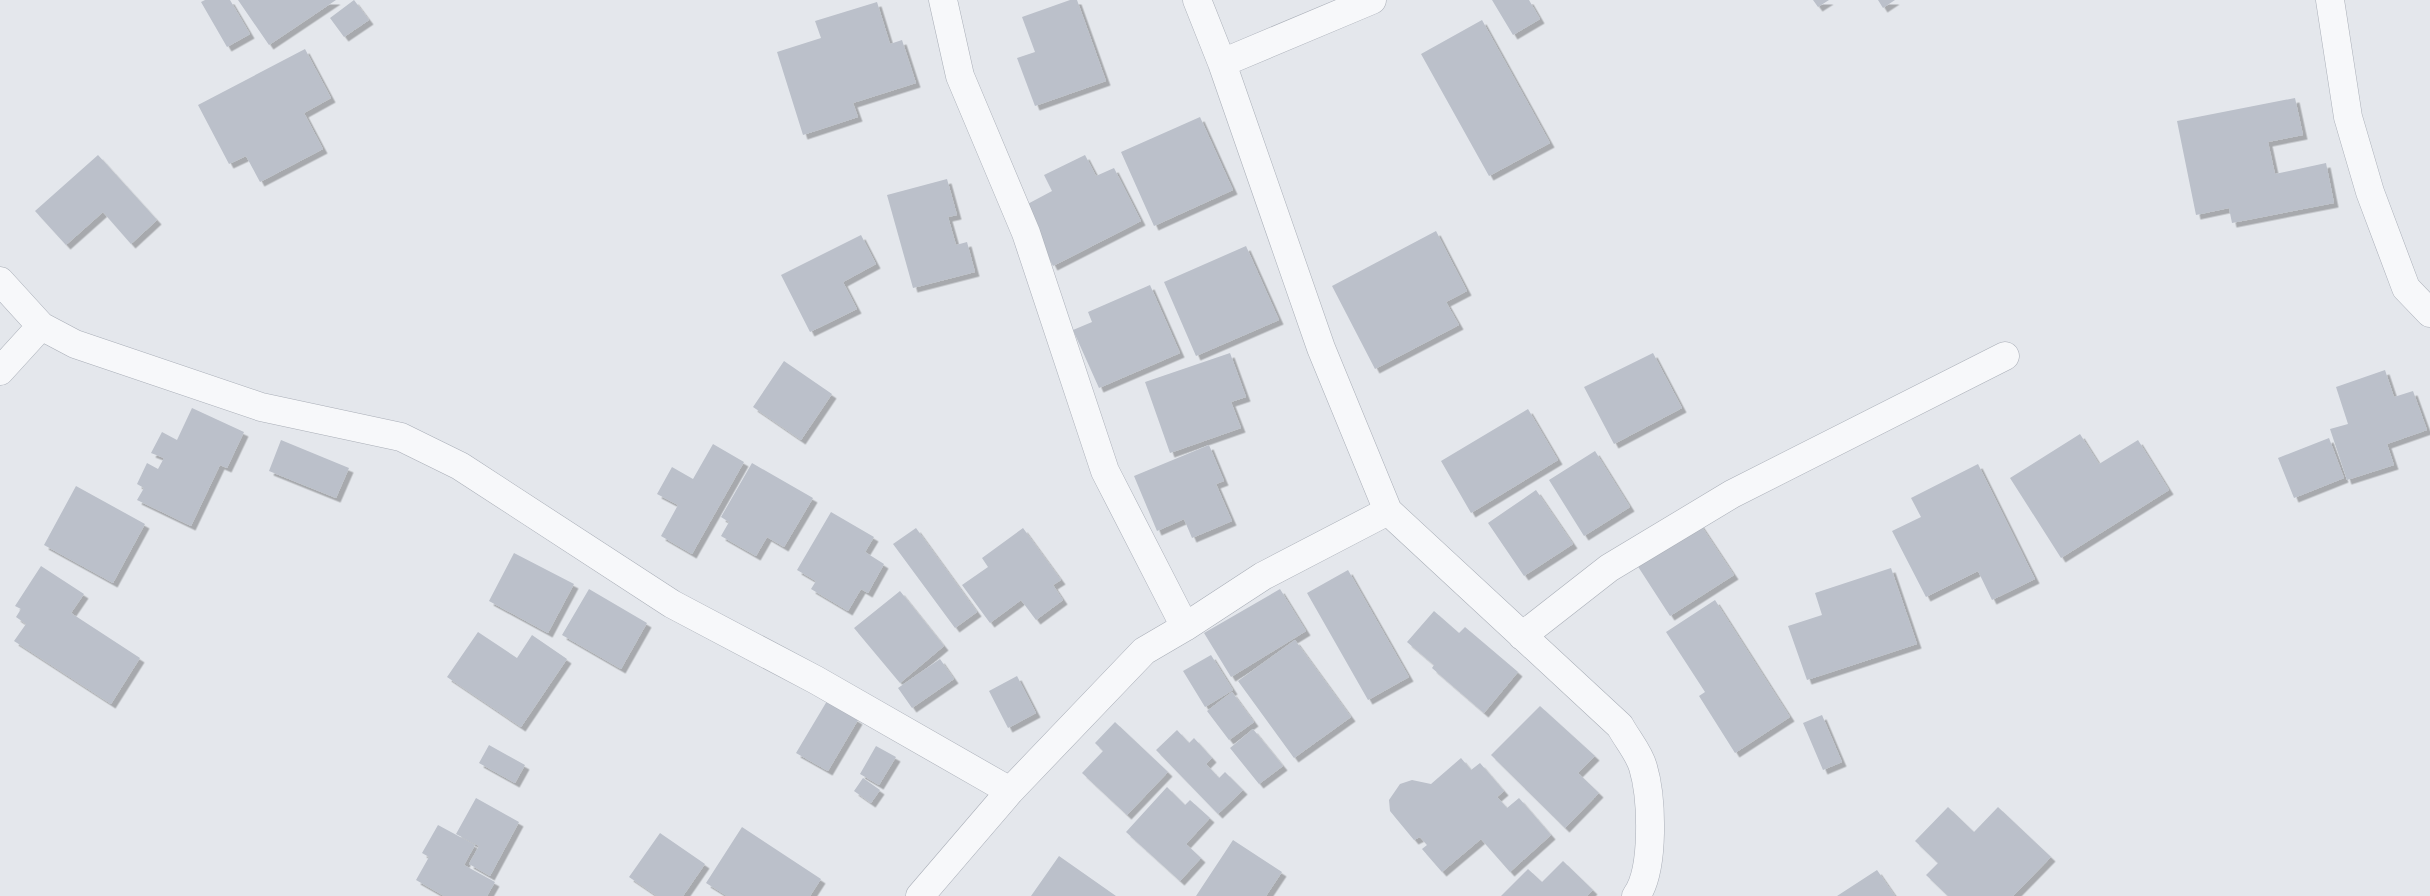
<svg xmlns="http://www.w3.org/2000/svg" width="2430" height="896" font-family="Rubik,sans-serif">
<style>
.building{fill:#bbc0ca;filter:url(#shadow)}
.lines{fill:none;stroke-linecap:round;stroke-linejoin:round}
.minor-casing{stroke:#a9aeb7;stroke-width:29}
.minor{stroke:#f7f8fa;stroke-width:28}
</style>
<defs>
<filter id="shadow"><feDropShadow dx="4.5" dy="4.5" stdDeviation="0" flood-color="#0004"/></filter>
</defs>
<rect width="100%" height="100%" fill="#e4e7ec"/>
<!-- building -->
<path class="building" d="M205 0H230L250 34 227 47 201 2Z
M238 0H336L269 45Z
M354 0 369 20 344 37 330 18Z
M1070 0H1077L1106 81 1035 106 1017 58 1035 52 1022 17Z
M1492 0H1529L1540 19 1513 35Z
M1813 0H1829L1818 7Z
M1878 0H1895L1883 8Z
M877 2 890 44 902 40 916 83 853 103 858 117 803 135 777 52 821 38 815 21Z
M1482 20 1550 143 1489 176 1421 54Z
M305 49 331 98 304 113 323 149 260 182 246 156 229 164 198 105Z
M2295 98 2303 135 2268 142 2275 174 2326 163 2334 203 2232 223 2229 208 2196 215 2177 121Z
M1200 117 1233 190 1154 226 1121 152Z
M98 155 157 220 131 244 103 212 66 245 35 211Z
M1085 155 1096 176 1114 168 1141 221 1053 266 1022 207 1052 191 1044 175Z
M947 179 957 215 948 217 956 245 967 242 975 272 913 288 887 195Z
M1436 231 1467 291 1446 302 1459 325 1375 369 1332 286Z
M861 235 876 264 843 282 857 309 810 332 781 275Z
M1246 246 1279 320 1196 356 1164 282Z
M1150 285 1180 353 1099 388 1073 330 1092 322 1088 312Z
M1230 353 1246 397 1231 402 1241 428 1170 453 1145 382Z
M1653 353 1682 408 1614 444 1584 387Z
M784 361 832 394 801 440 753 407Z
M2385 370 2394 397 2413 391 2427 430 2387 444 2394 465 2347 480 2330 429 2348 424 2336 387Z
M192 408 244 432 227 468 220 465 191 526 137 500 144 488 137 484 147 463 158 469 164 458 151 453 162 432 177 440Z
M1528 409 1558 460 1471 513 1441 461Z
M2080 434 2099 464 2138 440 2169 490 2061 558 2010 478Z
M2329 438 2344 478 2294 498 2278 458Z
M281 440 349 468 336 498 269 471Z
M713 444 744 462 692 554 661 536 678 505 657 494 672 467 693 479Z
M1209 445 1224 481 1216 484 1232 521 1192 538 1184 519 1157 531 1134 476Z
M1595 451 1630 507 1584 536 1549 480Z
M752 463 813 498 784 547 767 537 756 556 721 536 729 522 721 517Z
M1978 464 2035 579 1992 600 1978 571 1926 597 1892 531 1921 517 1911 498Z
M76 486 145 524 113 583 44 545Z
M1536 490 1573 544 1524 576 1488 523Z
M831 512 874 537 865 552 884 564 868 593 861 589 848 611 811 589 816 581 797 570Z
M1698 521 1734 575 1670 616 1635 562Z
M916 528 977 612 955 628 893 544Z
M1023 528 1061 580 1053 585 1063 600 1036 620 1021 600 990 623 962 585 988 567 982 558Z
M514 553 574 584 548 633 489 601Z
M41 566 84 594 71 613 140 658 111 704 14 641 26 624 16 617 21 609 15 606Z
M1891 568 1917 644 1807 680 1788 626 1822 615 1815 593Z
M1348 570 1409 677 1368 700 1307 593Z
M589 589 647 623 621 669 562 635Z
M1280 589 1306 631 1231 677 1204 633Z
M900 591 944 646 900 683 854 628Z
M1715 600 1790 717 1735 753 1699 696 1705 692 1666 632Z
M1434 611 1459 633 1465 627 1518 672 1484 713 1432 668 1434 665 1407 642Z
M478 632 517 658 532 635 567 659 521 727 447 677Z
M1295 640 1351 717 1294 758 1238 681Z
M1211 655 1233 690 1205 707 1183 671Z
M940 659 954 679 912 708 898 688Z
M1017 676 1036 713 1008 728 989 691Z
M1232 692 1254 722 1229 740 1207 711Z
M827 701 858 720 828 771 796 753Z
M1540 706 1595 756 1578 773 1599 793 1565 828 1491 755Z
M1822 715 1842 762 1823 770 1803 723Z
M1115 722 1168 772 1127 815 1082 773 1103 751 1095 743Z
M1253 729 1283 766 1259 784 1230 748Z
M1177 730 1189 743 1194 738 1212 758 1206 764 1219 778 1225 772 1243 790 1218 814 1156 750Z
M489 745 525 765 515 783 479 763Z
M876 746 896 757 879 785 860 774Z
M1461 758 1471 770 1480 763 1504 791 1497 797 1507 808 1519 798 1551 835 1510 872 1481 839 1442 872 1422 849 1427 845 1420 837 1414 840 1390 811 1389 800 1400 784 1412 780 1431 784Z
M863 778 880 790 871 803 854 791Z
M1167 787 1185 805 1190 800 1210 818 1186 844 1201 858 1180 881 1126 832Z
M476 798 519 822 490 876 469 864 479 846 456 834Z
M1948 807 1974 832 1998 807 2051 857 2013 896H1948L1926 875 1938 863 1915 841Z
M438 825 475 845 464 865 495 882 487 896H444L416 880 429 857 422 853Z
M742 827 821 879 810 896H727L706 883Z
M660 833 705 864 683 896H657L629 877Z
M1233 840 1282 872 1266 896H1196Z
M1059 856 1116 896H1031Z
M1563 861 1593 890 1587 896H1501L1528 869 1542 882Z
M1877 870 1895 896H1837Z"/>
<g class="lines">
<!-- minor casing -->
<g class="minor-casing">
<path id="minor" d="M943 0 960 76 1026 233 1105 471 1185 627
M1197 0 1222 63 1321 348 1388 511 1620 726C1627 739 1639 753 1643 767 1652 797 1655 870 1636 896
M2330 0 2348 117 2370 192 2406 288 2430 313
M1222 63 1372 0
M0 281 41 326 75 344 261 407 401 437 460 466 672 604 816 680 1010 791
M0 371 41 326
M1522 636 1609 568 1732 494 2005 356
M920 896 1010 791 1144 651 1185 627 1263 576 1388 511"/>
</g>
<!-- minor -->
<use href="#minor" class="minor"/>
</g>
</svg>
